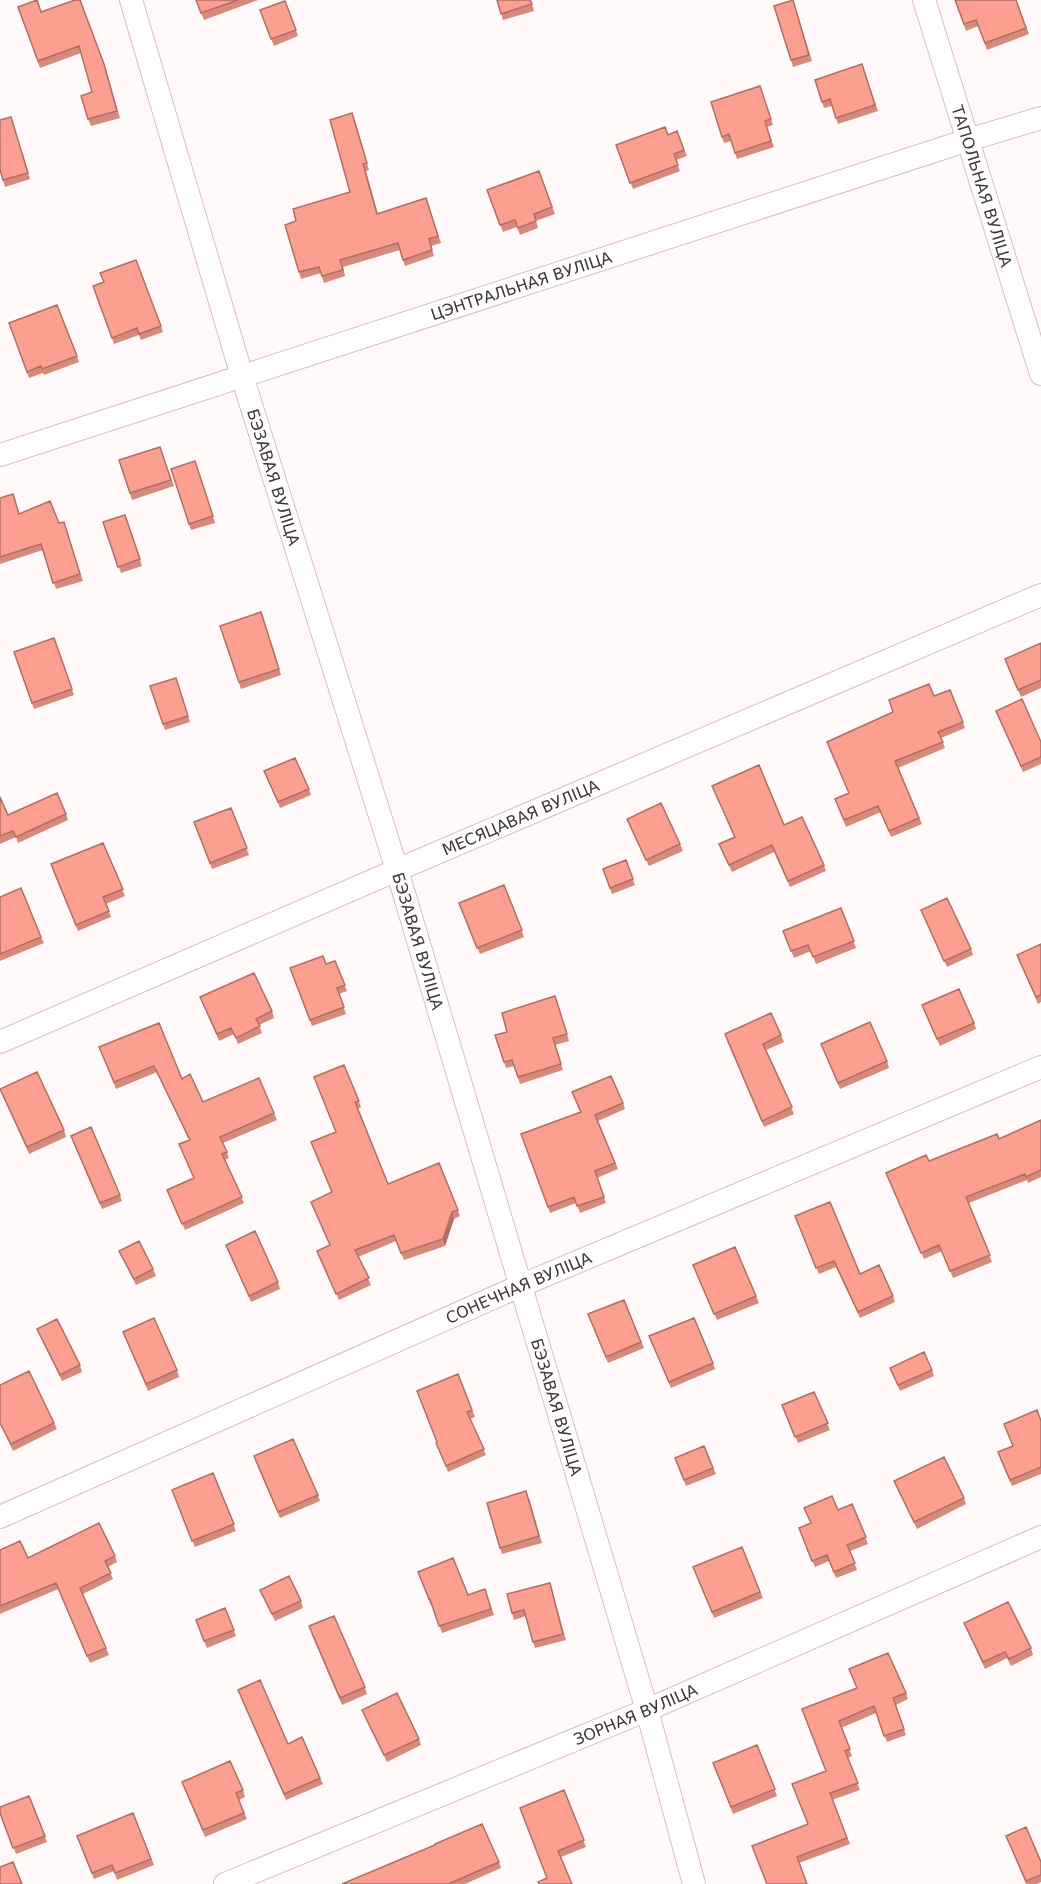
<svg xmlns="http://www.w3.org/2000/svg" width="1041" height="1884" font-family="'DejaVu Sans',sans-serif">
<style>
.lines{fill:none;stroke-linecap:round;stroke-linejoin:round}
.minor-casing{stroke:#d7bfbb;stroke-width:24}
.minor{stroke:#fff;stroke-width:22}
.wall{fill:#d9897c}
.shaded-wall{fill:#b06f65}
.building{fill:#fc9f90;stroke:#b06f65;stroke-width:1.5}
.labels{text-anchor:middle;stroke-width:4.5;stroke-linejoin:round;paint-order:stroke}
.street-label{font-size:16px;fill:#403635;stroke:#fff}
</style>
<rect width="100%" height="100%" fill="#fffaf9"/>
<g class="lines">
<!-- minor casing -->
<g class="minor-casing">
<g id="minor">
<path id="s1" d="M131 0 242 376 397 870 647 1710 694 1884"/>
<path id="s2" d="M924 0 1041 374"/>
<path id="s3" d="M0 455 968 140 1041 118"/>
<path id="s4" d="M0 1042 397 870 1041 595"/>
<path id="s5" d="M0 1517 520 1286 1041 1067"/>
<path id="s6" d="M225 1884 647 1710 1041 1537"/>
</g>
</g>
<!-- minor -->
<use href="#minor" class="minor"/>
</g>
<!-- wall -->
<path class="wall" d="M196 0H258L204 20Z
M497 0H531L534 11 503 20Z
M793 0 812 61 793 67 791 60Z
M955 0H1016L1029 34 987 50 978 26 966 31Z
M285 1 298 36 274 46 260 10Z
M18 7 41 12 106 70 120 118 91 126 88 119 92 92 81 53 40 68Z
M862 64 878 111 838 124 832 106 824 108 815 80Z
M760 86 773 125 767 127 774 147 737 159 731 141 724 143 711 102Z
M11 117 30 179 5 187 0 170Z
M355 120 369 170 366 171 378 214 426 198 441 243 431 246 434 256 405 266 400 250 343 267 345 276 324 283 321 273 301 279 299 272 296 221 350 192Z
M677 131 687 156 676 160 680 171 633 189 616 145 668 135Z
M539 171 555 214 536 221 538 228 520 235 517 227 503 232 487 190Z
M136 260 163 332 141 340 139 335 114 344 93 286 104 282Z
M57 305 79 362 44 375 43 373 29 378 9 323Z
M160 447 174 486 132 500 119 460Z
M195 461 215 523 191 530 171 469Z
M0 498 19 513 59 523 64 522 83 581 56 589 43 550 0 564Z
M125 515 142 566 121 573 103 522Z
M261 612 281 675 241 689 220 626Z
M54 638 74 695 34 709 14 652Z
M1041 643V688L1021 697 1007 665Z
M176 678 190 722 165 730 150 686Z
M950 690 965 728 941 738 945 748 898 768 922 824 891 837 881 812 846 827 835 799 849 793 934 696Z
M996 711 1041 742V764L1023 772Z
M267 777 309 789 311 795 280 808Z
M712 786 784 825 824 865 826 871 790 887 774 852 732 872 719 844 734 837Z
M0 797 8 815 66 814 68 820 18 843 16 837 0 844Z
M231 808 249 855 212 869 194 822Z
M627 819 680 844 683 851 649 866Z
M103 843 125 896 106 904 111 917 78 931 53 871Z
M626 860 635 885 612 894 603 869Z
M504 885 524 937 480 954 459 903Z
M0 897 41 937 44 943 0 961Z
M841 908 856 948 816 964 811 951 794 958 783 931Z
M921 910 971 949 973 955 947 967Z
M1041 944V1002L1038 1004 1017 955Z
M335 961 347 991 339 994 346 1014 312 1026 290 968 326 964Z
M555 996 569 1041 555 1045 563 1070 520 1084 514 1066 506 1068 495 1035 507 1032Z
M200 997 272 1011 274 1018 259 1025 262 1033 238 1044 234 1034 219 1041Z
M922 1005 974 1023 976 1029 940 1046Z
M159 1023 182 1079 203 1102 274 1113 277 1120 223 1143 229 1158 225 1160 244 1203 185 1230 167 1190 193 1178 189 1140 157 1072 116 1089 99 1047Z
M781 1035 784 1042 766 1050 794 1114 764 1127 727 1041Z
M821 1044 887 1061 889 1068 840 1089Z
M344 1065 361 1107 358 1109 388 1184 439 1163 460 1216 454 1219 445 1246 404 1260 396 1241 358 1257 371 1285 339 1300 317 1251 330 1245 335 1132Z
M0 1089 64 1130 66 1137 29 1154Z
M572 1092 623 1103 625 1109 598 1121 618 1169 597 1178 606 1203 580 1213 576 1203 550 1213 521 1134 580 1112Z
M1041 1120V1177L1028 1183 1027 1180 969 1203 992 1262 953 1278 942 1251 924 1259 886 1173 929 1161 999 1139Z
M73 1142 120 1195 122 1201 102 1209Z
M795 1216 860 1274 893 1296 895 1302 860 1318 836 1267 819 1274Z
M226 1245 278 1282 280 1289 251 1302Z
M119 1251 153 1269 156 1276 136 1285Z
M696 1272 756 1296 759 1303 717 1320Z
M624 1300 644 1348 608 1363 588 1314Z
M37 1329 80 1365 82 1372 62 1381Z
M123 1332 177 1370 179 1377 148 1391Z
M649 1336 713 1363 715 1369 671 1388Z
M890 1368 932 1370 934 1376 900 1391Z
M458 1374 475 1417 470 1419 486 1455 448 1472 436 1443 437 1442Z
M0 1385 54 1423 57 1429 13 1451 0 1424Z
M814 1392 830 1430 798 1443 782 1405Z
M1041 1421V1474L1012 1486 1000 1459 1013 1446Z
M704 1446 716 1474 686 1486 675 1458Z
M256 1462 318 1495 320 1501 280 1518Z
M213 1473 236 1531 195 1547 172 1490Z
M894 1481 964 1498 966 1504 917 1529Z
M529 1498 542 1543 502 1554 500 1548Z
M852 1504 868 1544 850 1551 857 1570 836 1578 829 1561 815 1567 799 1528Z
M742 1547 763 1598 714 1618 693 1567Z
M0 1550 28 1558 115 1556 117 1562 108 1567 113 1579 83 1594 109 1655 90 1663 58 1589 0 1614Z
M418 1572 468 1595 485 1589 494 1615 442 1633 432 1605 431 1606Z
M550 1583 566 1640 535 1648 526 1616 514 1620 512 1613Z
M260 1590 301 1601 303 1608 275 1621Z
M225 1608 236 1636 207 1648 196 1620Z
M964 1623 1031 1648 1033 1655 1011 1666 1007 1658 985 1669Z
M311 1633 365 1687 367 1694 342 1705Z
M238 1690 320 1778 323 1784 286 1800Z
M906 1693 908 1699 896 1705 906 1735 887 1742 876 1713 841 1728 852 1756 848 1758 860 1790 832 1800 850 1844 799 1863 767 1884 807 1824 826 1771 802 1709Z
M362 1710 419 1739 421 1745 387 1762Z
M757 1745 777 1796 733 1814 713 1763Z
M184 1788 243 1790 245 1797 239 1800 247 1819 205 1837Z
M564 1790 586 1847 561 1857 547 1878Z
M29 1796 47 1842 16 1854 0 1813Z
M133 1813 154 1865 117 1880 114 1871 94 1879 77 1836Z
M1006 1836 1041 1862V1882L1037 1884H1026Z
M499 1862 501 1868 465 1884H342Z"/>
<!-- shaded-wall -->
<path class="shaded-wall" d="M452 1212 454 1219 445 1246 443 1239Z"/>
<!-- building -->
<path class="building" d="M37 0 41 12 75 0H80L104 64 117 111 88 119 81 96 92 92 79 46 38 61 18 7Z
M196 0H238L201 13Z
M497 0H530L532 4 501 14Z
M793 0 809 55 791 60 774 6Z
M955 0H1016L1026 28 985 43 976 20 964 24Z
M285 1 296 30 271 39 260 10Z
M862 64 875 105 836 118 830 99 822 102 815 80Z
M760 86 771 119 765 121 771 141 735 153 729 134 722 137 711 102Z
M352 113 367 163 363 164 377 214 426 198 438 236 429 239 432 250 403 260 398 243 340 260 343 270 322 276 319 267 299 272 285 225 296 221 293 209 350 192 330 120Z
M11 117 28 173 3 180 0 170V120Z
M665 127 668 135 677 131 684 150 674 154 678 165 630 183 616 145Z
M539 171 552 207 534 214 536 221 518 228 515 220 500 225 487 190Z
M136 260 161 326 139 334 137 328 112 338 93 286 104 282 100 273Z
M57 305 77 356 42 369 41 366 27 372 9 323Z
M160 447 171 480 130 493 119 460Z
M195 461 213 516 189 524 171 469Z
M13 494 19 514 50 501 59 523 64 522 80 574 53 583 41 544 0 557V498Z
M125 515 140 559 118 567 103 522Z
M261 612 279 669 239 682 220 626Z
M54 638 72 689 32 703 14 652Z
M1041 643V680L1018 690 1005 659Z
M176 678 188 716 163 724 150 686Z
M929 684 934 696 950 690 963 722 938 732 943 742 895 761 919 818 889 831 878 806 844 820 835 799 849 793 827 742 893 712 889 700Z
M1022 699 1041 742V757L1021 766 996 711Z
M295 758 309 789 278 802 264 771Z
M759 765 784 825 802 817 824 865 788 881 772 845 729 865 719 844 735 837 712 786Z
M57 793 66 814 16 837 13 831 0 836V797L8 815Z
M661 803 680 844 646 860 627 819Z
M231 808 247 848 210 863 194 822Z
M103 843 123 889 103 897 109 911 76 925 51 864Z
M626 860 633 879 610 888 603 869Z
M504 885 522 930 477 948 459 903Z
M21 888 41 937 0 954V897Z
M947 898 971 949 944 961 921 910Z
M841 908 854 941 813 957 808 945 791 951 783 931Z
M1041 944V995L1036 997 1017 955Z
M323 956 326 964 335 961 345 985 337 988 344 1007 310 1020 290 968Z
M254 973 272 1011 256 1019 260 1026 236 1038 231 1028 217 1034 200 997Z
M959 989 974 1023 937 1039 922 1005Z
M555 996 567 1034 553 1038 561 1064 518 1077 512 1060 504 1062 495 1035 507 1032 502 1013Z
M771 1013 781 1035 763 1044 792 1107 762 1121 725 1034Z
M870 1022 887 1061 838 1083 821 1044Z
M159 1023 182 1079 190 1074 203 1102 259 1078 274 1113 220 1137 227 1152 222 1154 242 1197 182 1224 167 1190 194 1178 179 1144 190 1140 154 1066 114 1082 99 1047Z
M344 1065 359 1101 355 1102 388 1184 439 1163 458 1210 452 1212 443 1239 401 1253 394 1235 355 1250 369 1278 336 1294 317 1251 330 1245 311 1202 332 1192 311 1142 336 1132 314 1077Z
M37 1072 64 1130 27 1147 0 1089Z
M611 1076 623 1103 595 1115 615 1163 595 1171 604 1197 577 1206 574 1197 548 1207 521 1134 581 1112 572 1092Z
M1041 1120V1170L1026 1177 1025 1174 966 1197 990 1255 950 1271 939 1245 921 1253 886 1173 926 1155 929 1161 997 1134 999 1139Z
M91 1127 120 1195 100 1203 71 1136Z
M830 1202 860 1274 879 1265 893 1296 858 1312 834 1261 816 1268 795 1216Z
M255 1231 278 1282 249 1296 226 1245Z
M139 1241 153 1269 134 1279 119 1251Z
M735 1247 756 1296 714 1314 693 1265Z
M624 1300 641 1342 606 1357 588 1314Z
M154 1318 177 1370 146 1384 123 1332Z
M694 1318 713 1363 669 1382 649 1336Z
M57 1319 80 1365 60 1375 37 1329Z
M924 1352 932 1370 898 1385 890 1368Z
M29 1371 54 1423 11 1444 0 1423V1385Z
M458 1374 472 1410 467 1412 484 1449 446 1466 436 1443 437 1442 417 1391Z
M814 1392 828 1423 795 1437 782 1405Z
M1037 1410 1041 1421V1467L1010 1480 998 1452 1013 1446 1004 1424Z
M293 1439 318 1495 278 1512 254 1456Z
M704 1446 713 1468 684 1480 675 1458Z
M944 1457 964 1498 914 1522 894 1481Z
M213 1473 234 1524 192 1541 172 1490Z
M526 1491 539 1536 500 1548 487 1503Z
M832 1496 838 1510 852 1504 866 1537 847 1545 855 1563 834 1572 827 1555 812 1561 799 1528 811 1523 804 1508Z
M99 1523 115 1556 105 1561 111 1573 80 1588 106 1648 87 1656 56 1583 0 1606V1550L20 1541 28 1558Z
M742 1547 760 1592 712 1612 693 1567Z
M453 1558 468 1595 485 1589 491 1609 439 1626 430 1599H429L418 1572Z
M289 1576 301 1601 272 1614 260 1590Z
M550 1583 563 1634 533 1642 524 1610 512 1613 507 1594Z
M1008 1602 1031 1648 1009 1659 1005 1652 983 1662 964 1623Z
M225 1608 234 1630 204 1641 196 1620Z
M334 1616 365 1687 340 1698 309 1626Z
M888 1653 906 1693 893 1698 904 1729 884 1736 874 1706 839 1721 850 1749 845 1751 858 1783 830 1793 847 1838 797 1857 807 1884H767L752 1846 808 1824 792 1784 826 1771 802 1709 857 1688 849 1669Z
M260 1680 288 1744 302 1737 320 1778 284 1794 238 1690Z
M397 1693 419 1739 384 1755 362 1710Z
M757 1745 775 1789 731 1807 713 1763Z
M230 1761 243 1790 236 1793 244 1813 203 1830 182 1782Z
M564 1790 584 1840 558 1851 572 1884H539L538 1882 547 1878 520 1808Z
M29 1796 45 1836 13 1848 0 1813V1807Z
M133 1813 151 1859 115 1873 112 1865 92 1873 77 1836Z
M482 1824 499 1862 448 1884H342L435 1845V1844Z
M1026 1827 1041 1862V1875L1026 1881 1006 1836Z
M13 1862 22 1884H0V1867Z"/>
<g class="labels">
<!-- street labels -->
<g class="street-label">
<text dy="6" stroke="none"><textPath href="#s2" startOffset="195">ТАПОЛЬНАЯ ВУЛІЦА</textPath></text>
<text dy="6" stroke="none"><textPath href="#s3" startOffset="548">ЦЭНТРАЛЬНАЯ ВУЛІЦА</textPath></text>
<text dy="6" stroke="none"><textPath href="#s1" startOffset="498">БЭЗАВАЯ ВУЛІЦА</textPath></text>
<text dy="6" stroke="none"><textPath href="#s4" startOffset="567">МЕСЯЦАВАЯ ВУЛІЦА</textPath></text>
<text dy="6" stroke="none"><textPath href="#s1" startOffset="984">БЭЗАВАЯ ВУЛІЦА</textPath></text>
<text dy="6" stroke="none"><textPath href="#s5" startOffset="567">СОНЕЧНАЯ ВУЛІЦА</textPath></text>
<text dy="6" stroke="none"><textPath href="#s1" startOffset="1470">БЭЗАВАЯ ВУЛІЦА</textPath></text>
<text dy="6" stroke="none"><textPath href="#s6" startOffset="444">ЗОРНАЯ ВУЛІЦА</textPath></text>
</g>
</g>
</svg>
